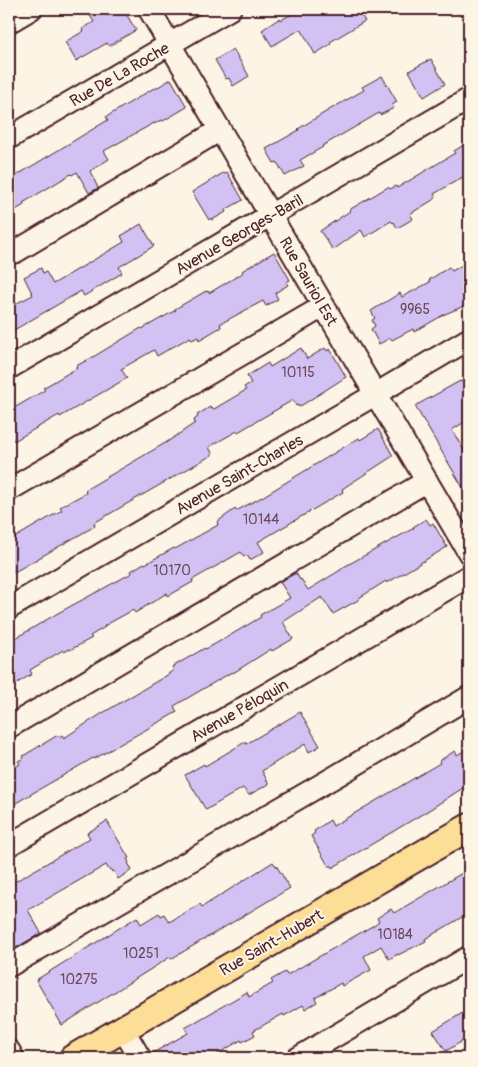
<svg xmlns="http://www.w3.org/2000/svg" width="478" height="1067" font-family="Pangolin,sans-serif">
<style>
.building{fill:#d2c2f3;stroke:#4a1f2b}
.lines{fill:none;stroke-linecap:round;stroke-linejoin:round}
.minor-casing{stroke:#4a1f2b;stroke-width:25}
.major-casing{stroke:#4a1f2b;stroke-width:30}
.minor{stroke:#fcf5e5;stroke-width:21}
.major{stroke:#fdde96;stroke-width:26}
.labels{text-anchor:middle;stroke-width:4;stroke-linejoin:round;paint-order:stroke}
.number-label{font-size:14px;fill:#6c485d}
.street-label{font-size:16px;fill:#4a1f2b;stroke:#fcf5e5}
</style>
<rect width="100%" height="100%" fill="#fcf5e5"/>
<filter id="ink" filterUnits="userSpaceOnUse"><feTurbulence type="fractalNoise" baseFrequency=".02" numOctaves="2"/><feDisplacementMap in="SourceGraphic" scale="10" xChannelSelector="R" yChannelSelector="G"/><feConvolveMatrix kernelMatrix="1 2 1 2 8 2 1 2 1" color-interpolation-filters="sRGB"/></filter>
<g filter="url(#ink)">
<!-- building -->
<path class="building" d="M86 9H123L136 30 109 46 107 43 76 61 65 42 84 31 82 29 94 22Z
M301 9H357L365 21 330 42 331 44 315 54 301 29 272 46 262 30 280 18 281 20Z
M233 49 249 76 233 86 229 78 226 79 215 60Z
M431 59 445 84 424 97 409 71Z
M382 76 397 102 392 105 394 108 380 115 379 113 331 141 322 146 323 147 300 160 304 166 285 176 277 162 274 163 266 149 299 130 298 129 329 110 364 90 362 87Z
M171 79 187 107 163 121 161 120 154 124V123L104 151 109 159 90 171 98 188 89 193 77 172 72 175 71 174 23 203 24 205 9 214V180L108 120 106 117 154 88 155 89Z
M469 142V177L468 174 434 194 436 198 410 214 413 219 397 228 394 222 393 223 391 221 365 237 361 230 333 250 320 231 350 211 349 210 388 187 390 189 396 186 397 188 455 153 454 151Z
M227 172 243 200 225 210 226 212 212 220 211 218 209 220 192 192 223 173 224 174Z
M141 224 154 246 119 267 122 273 84 296 81 291 14 330 9 321V307L33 295 24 277 41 268 43 273 46 272 53 284 124 242 121 236Z
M274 252 290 280 286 282 288 285 275 293 278 299 266 306 263 301 244 311 220 324 221 327 199 340 198 337 192 340 190 337 157 356 154 350 121 369 127 378 60 417 59 415 14 441 9 432V411L45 390 43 388 77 368 76 366 93 357 141 328 142 329 158 320 176 310 175 309 206 291V292L208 291 209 293 241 274 243 272 242 271Z
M469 261V304L445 314 414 332 413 329 392 340 390 338 379 344 371 329 375 326 372 320 375 318 371 311 400 293 402 297 430 282 429 280 449 267 452 271Z
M301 348 307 359 325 348 327 351 330 349 346 377 299 407 298 405 296 406 293 400 238 432 237 431 209 447 212 453V455L118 509 94 523 95 526 9 575V541L62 510 60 507 86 493 85 490 167 442 195 423 194 420 198 417 197 415 210 407 211 409 213 408 214 409 246 390 244 387 251 383 247 376 268 363 270 367Z
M469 377V419L452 430 469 459V498L415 406 460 381V382Z
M378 429 393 456 342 489 343 492 258 542 264 552 250 560 247 555 244 557 241 552 192 580 193 582 168 596 167 593 135 613 133 610 104 626 105 627 90 636 92 638 70 650V649L64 652 63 650 30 670 32 674 9 688V642L58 613 132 573 131 571 144 563 145 564 174 548 175 549 218 525 217 522 235 509 236 511 262 497 359 438 360 440Z
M426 519 430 525 433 523 447 547 387 583 386 581 359 598 360 599 333 614 322 597 283 622 293 639 272 651 271 649 233 673 232 672 174 706 177 712 94 759 93 758 9 807V771L20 764 18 761 24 758 23 756 58 735 59 737 62 735 64 738 101 714 169 674H168L174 670 172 667 205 648 206 649 229 636 261 617 260 615 290 598 280 582 296 573 300 580 301 579 308 590 342 569V568L414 528 413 527Z
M300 712 320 746 309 752 305 744 262 771 269 784 249 795 243 788 206 810 185 775 204 764 205 766 245 742 246 744Z
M469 748V784L429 810 337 865 332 868 331 865 329 867 311 836 315 833 314 831 330 820 333 826 440 763 439 761 450 754 455 751 457 755Z
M107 821 129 858 127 859 129 862 128 863 132 870 118 879 114 871 112 872 111 869 109 870 106 865 28 910 41 933 9 952V885L90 838 87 833Z
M273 862 275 865H276L290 888 171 959 170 957 62 1025 36 980 137 917 141 924 159 913 161 916 164 914 169 922 200 904 202 907Z
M469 869V913L425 939 426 941 398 955V954L389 959 381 946 364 956 371 970 342 986 341 983 315 998 317 1002 305 1009 303 1005 284 1016 283 1014 253 1031 255 1035 242 1042 241 1040 211 1058H200L197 1053 187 1058H152L151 1054 188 1033 185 1028 247 992 249 997 273 983 271 980 285 972 287 975 374 925 379 921 377 918 391 909 394 913Z
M469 1009V1037L446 1051 433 1031Z"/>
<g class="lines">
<!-- minor casing -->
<g class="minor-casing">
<path id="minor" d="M149 9 469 553
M9 22 31 9
M9 138 230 9
M15 252 220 130
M9 368 469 99
M9 490 324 306
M9 608 364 401 469 339
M9 727 427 481
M9 845 469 576
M9 966 338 775 469 697
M123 1029 140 1058
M9 1051 13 1058
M298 1058 469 957"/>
</g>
<!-- major casing -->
<g class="major-casing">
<path id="major" d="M73 1058 469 827"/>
</g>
<!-- minor -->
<use href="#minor" class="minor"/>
<!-- major -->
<use href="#major" class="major"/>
</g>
</g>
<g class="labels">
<!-- number labels -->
<g class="number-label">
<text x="415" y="314">9965</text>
<text x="298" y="377">10115</text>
<text x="261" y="524">10144</text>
<text x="172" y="575">10170</text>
<text x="395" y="939">10184</text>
<text x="141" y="958">10251</text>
<text x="79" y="984">10275</text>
</g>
<!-- street labels -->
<g class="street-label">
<text transform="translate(119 74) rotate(-30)" y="6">Rue De La Roche</text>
<text transform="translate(239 234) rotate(-30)" y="6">Avenue Georges-Baril</text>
<text transform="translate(309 281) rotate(60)" y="6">Rue Sauriol Est</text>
<text transform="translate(239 474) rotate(-30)" y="6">Avenue Saint-Charles</text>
<text transform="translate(239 710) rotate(-30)" y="6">Avenue Péloquin</text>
<text transform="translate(271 942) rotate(-30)" y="6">Rue Saint-Hubert</text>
</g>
</g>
<!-- margin -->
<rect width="478" height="1067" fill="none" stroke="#fcf5e5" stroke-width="30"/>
<rect x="15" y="15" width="448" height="1037" fill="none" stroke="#4a1f2b" stroke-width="2" filter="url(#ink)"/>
</svg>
